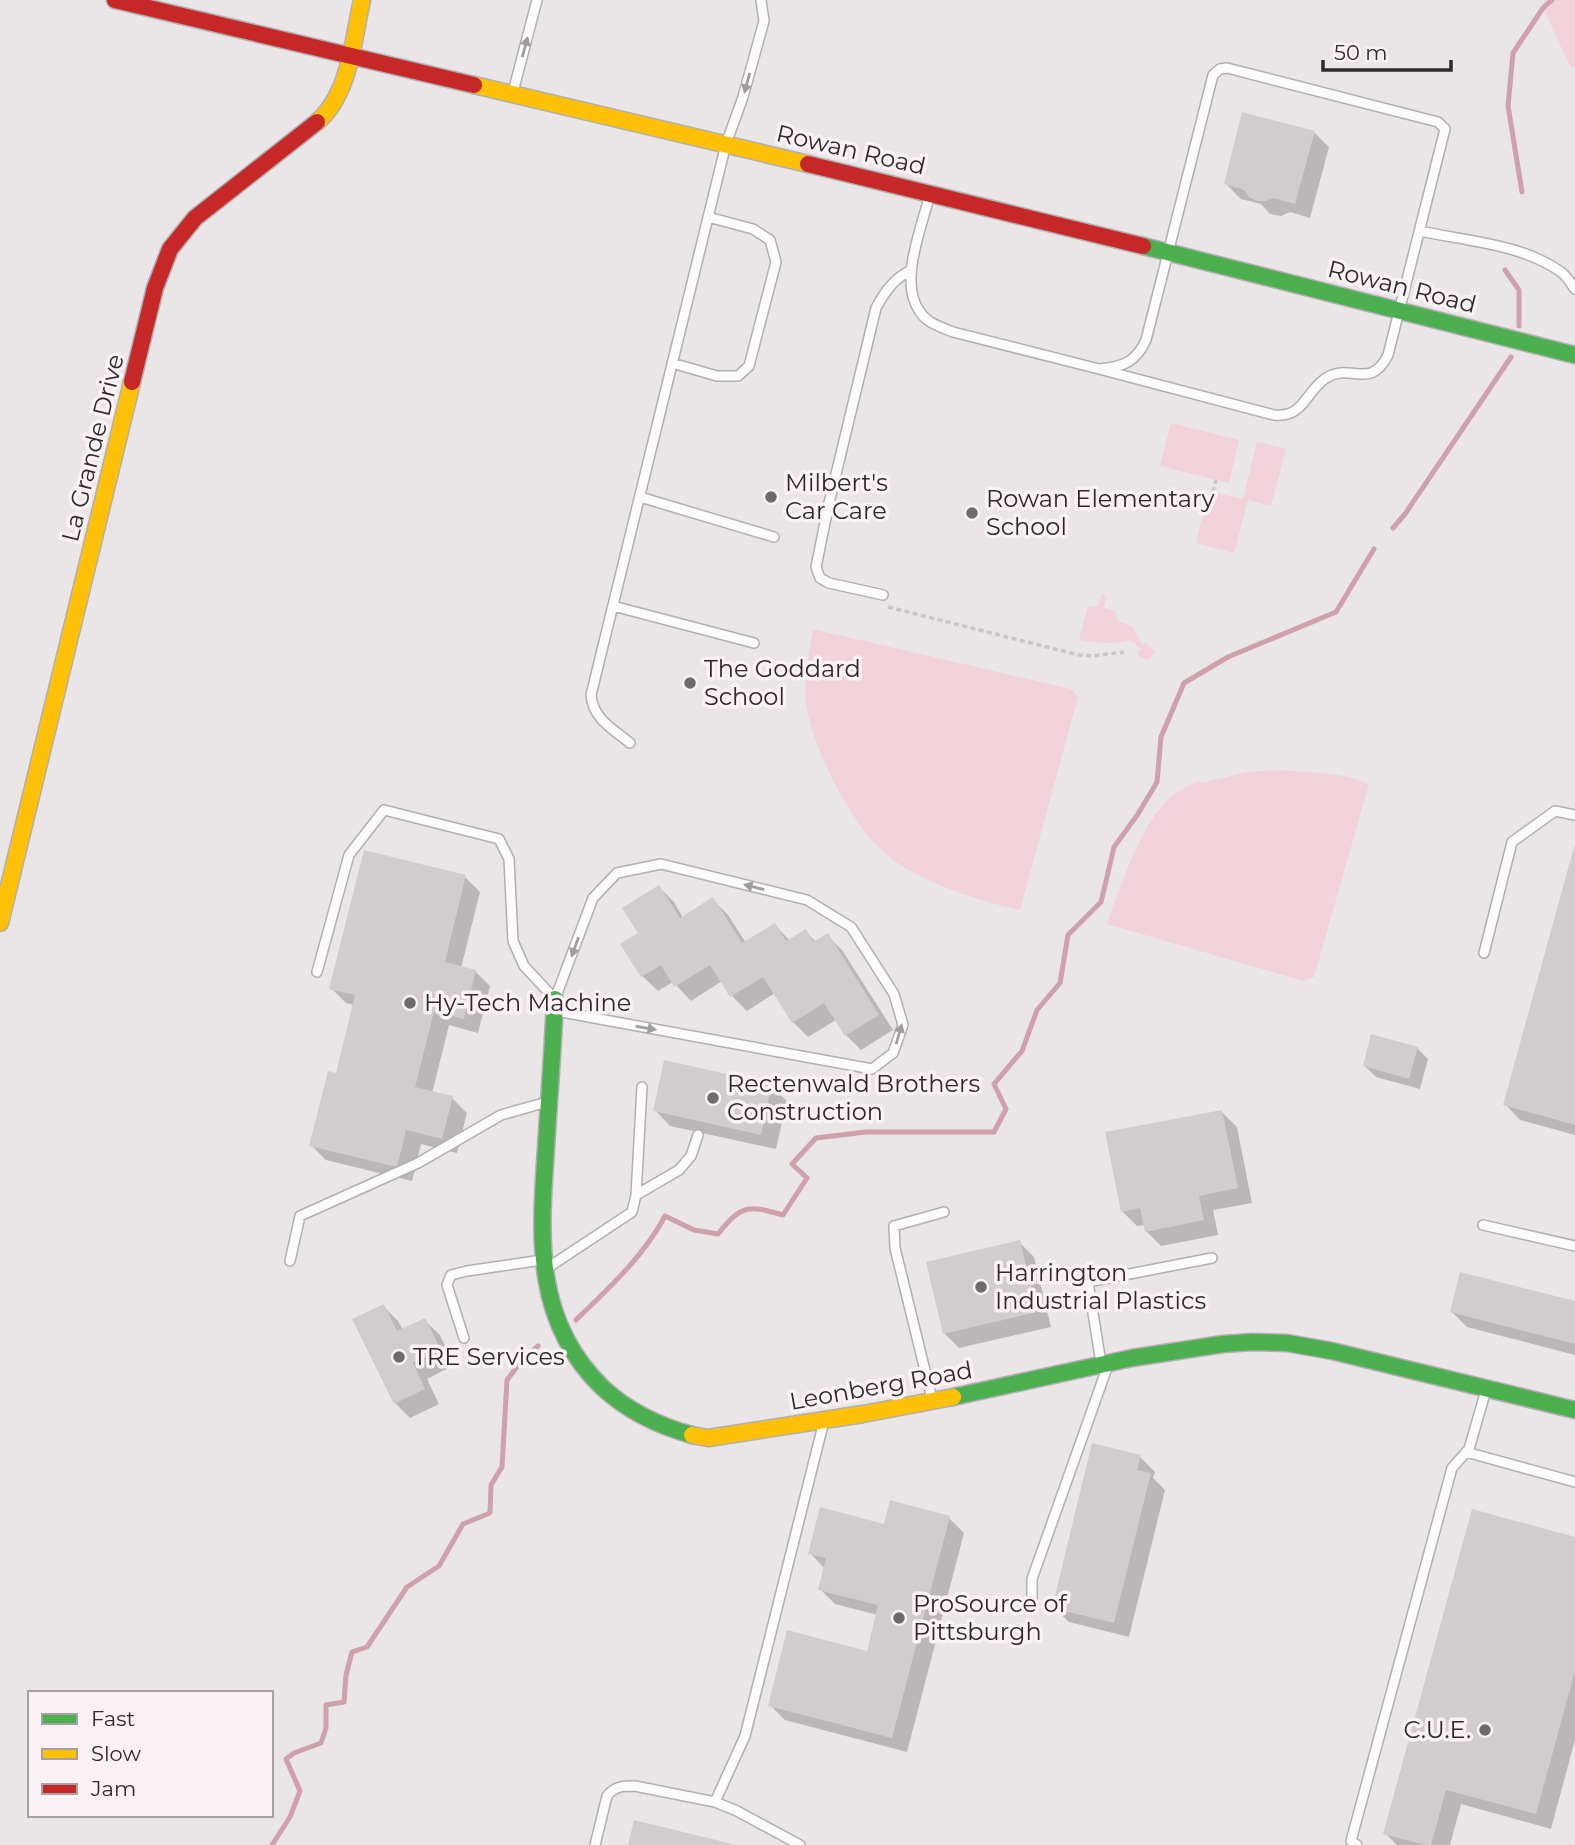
<svg xmlns="http://www.w3.org/2000/svg" width="1575" height="1845" font-family="Montserrat,sans-serif">
<style>
.green{fill:#f2d3db}
.shadow{fill:#0003}
.lines{fill:none;stroke-linecap:round;stroke-linejoin:round}
.stream{stroke:#cfa1ad;stroke-width:5}
.building{fill:#d1cdce}
.lane-casing{stroke:#b2afb0;stroke-width:12}
.fast-casing{stroke:#b2afb0;stroke-width:19}
.slow-casing{stroke:#b2afb0;stroke-width:19}
.jam-casing{stroke:#b2afb0;stroke-width:19}
.path{stroke:#c9c7c7;stroke-width:3.5;stroke-dasharray:5 3.5;stroke-linecap:butt}
.lane{stroke:#fcfbfb;stroke-width:9}
.fast{stroke:#4caf50;stroke-width:16}
.slow{stroke:#ffc107;stroke-width:16}
.jam{stroke:#c62828;stroke-width:16}
.oneway{fill:#9f9d9d}
.poi-dot{fill:#6f6b6c;stroke:#f9f1f3;stroke-width:2.5}
.labels{text-anchor:middle;stroke-width:7;stroke-linejoin:round;paint-order:stroke}
.street-label{font-size:24px;fill:#2d2a2b;stroke:#f9f1f3}
.poi-label{font-size:24px;fill:#2d2a2b;stroke:#f9f1f3;text-anchor:start}
</style>
<rect width="100%" height="100%" fill="#eae5e6"/>
<!-- green -->
<path class="green" d="M1545 0H1575V68L1570 66 1543 8Z
M1171 423 1239 440 1229 483 1160 466Z
M1257 442 1286 449 1271 506 1248 500 1234 553 1196 543 1209 491 1243 499Z
M1102 594 1106 596 1104 608 1115 611 1118 621 1133 627 1142 645 1146 643 1155 652 1148 661 1137 654 1141 649 1130 640C1114 645 1096 643 1079 640L1088 606H1098Z
M813 629 1071 689 1078 697 1020 910C979 901 920 882 888 856 852 827 812 748 806 703 803 679 809 653 813 629Z
M1281 770C1309 773 1343 772 1369 784L1314 977 1304 981 1107 924C1120 889 1138 832 1163 805 1173 793 1186 787 1200 780L1201 783 1247 772Z"/>
<!-- shadow -->
<path class="shadow" d="M1314 132 1329 147 1310 218 1290 212 1281 216 1270 214 1261 204 1241 199 1226 184Z
M1575 851V1135L1520 1120 1505 1104Z
M465 877 480 892 461 968 475 971 490 986 478 1033 449 1025 432 1093 452 1098 467 1113 457 1153 421 1144 412 1181 326 1160 311 1145 337 1075 354 1005 346 1003 331 988Z
M659 887 674 902 683 918 713 900 728 915 746 943 775 925 790 941 805 931 816 942 827 935 842 950 893 1030 861 1050 846 1035 836 1020 808 1037 793 1022 775 993 747 1011 732 996 722 981 691 1001 673 982 658 991 642 976 623 945 640 933Z
M1417 1048 1428 1059 1420 1089 1376 1077 1365 1066Z
M771 1086 787 1101 776 1149 670 1126 655 1110Z
M1222 1112 1237 1127 1252 1203 1213 1210 1218 1235 1161 1246 1146 1231 1145 1225 1137 1226 1122 1211Z
M1019 1242 1034 1257 1051 1327 959 1348 944 1333Z
M1575 1303V1355L1467 1327 1452 1312Z
M383 1306 398 1321 403 1330 424 1320 440 1335 454 1365 427 1379 439 1404 410 1418 395 1403Z
M1140 1457 1155 1472 1153 1478 1165 1490 1129 1637 1069 1622 1053 1607Z
M949 1518 964 1533 907 1752 785 1720 770 1705 868 1653 878 1615 835 1604 820 1589 825 1569 810 1553 885 1526Z
M1575 1539V1740L1551 1829 1461 1804 1450 1845H1397L1385 1833Z"/>
<g class="lines">
<!-- stream -->
<path class="stream" d="M1522 192 1508 106 1513 53 1543 8 1552 0
M1505 270 1519 290V326
M1393 528 1405 514 1511 357
M576 1320C608 1289 644 1256 665 1216L694 1230 718 1234C742 1204 748 1205 783 1215L807 1178 792 1164 816 1138 866 1132H994L1006 1109 994 1084 1022 1051 1037 1010 1060 983 1068 935 1101 902 1114 847 1138 814 1157 782 1161 737 1184 683 1228 657 1336 612 1374 549
M272 1845 290 1817 300 1791 286 1759 294 1753 321 1743 326 1728V1705L344 1702 346 1675 352 1652 367 1647 407 1587 439 1566 463 1524 490 1513 491 1485 502 1467 507 1380 523 1359 538 1346"/>
</g>
<!-- building -->
<path class="building" d="M1242 112 1315 131 1295 204 1273 198 1265 201H1257L1249 197 1244 190 1224 184Z
M1574 847H1575V1125L1503 1105Z
M364 850 466 875 445 962 476 970 464 1019 434 1011 415 1087 453 1096 442 1139 406 1130 397 1167 309 1146 328 1071 336 1073 355 995 329 989Z
M659 885 680 918 713 897 742 943 775 923 786 941 806 929 813 942 828 933 879 1015 845 1036 824 1003 792 1023 763 977 730 997 710 965 674 987 661 965 641 977 620 944 638 933 622 908Z
M1371 1034 1418 1047 1409 1079 1363 1066Z
M664 1060 772 1084 761 1135 653 1111Z
M1222 1110 1238 1188 1199 1196 1204 1220 1145 1232 1140 1208 1121 1212 1105 1132Z
M1020 1240 1037 1312 943 1334 926 1262Z
M1460 1272 1575 1301V1344L1450 1312Z
M384 1304 397 1331 425 1318 441 1350 413 1363 425 1389 394 1404 352 1319Z
M1092 1443 1141 1455 1137 1470 1151 1473 1114 1623 1052 1608Z
M890 1500 950 1516 892 1738 768 1706 787 1630 867 1651 878 1605 818 1590 826 1558 808 1554 820 1507 884 1524Z
M1472 1509 1575 1537V1671L1536 1814 1446 1790 1431 1845H1425L1383 1834Z
M634 1820 732 1844V1845H628Z"/>
<g class="lines">
<!-- lane casing -->
<g class="lane-casing">
<path id="lane" d="M513 92 537 0
M930 194C922 227 898 282 920 312 927 323 941 327 953 332L1099 369C1123 367 1136 362 1146 340L1213 75 1220 69 1227 68 1438 122 1445 129 1388 355C1370 391 1351 362 1326 378 1305 392 1304 418 1274 415L1099 369
M1420 231C1466 241 1522 244 1561 272 1567 276 1571 284 1575 289
M672 363 717 376H738L749 366 776 262 770 240 753 229 708 217
M640 497 774 537
M883 595 829 583 820 578 816 567 829 503 876 308C885 291 894 279 911 270
M613 606 754 643
M630 743C613 729 593 719 591 695L726 144 743 97 764 21 761 0
M1484 953 1512 842 1555 811 1575 815
M317 972 349 855 384 810 499 839 509 859 513 941 524 966 555 999 593 898 617 873 661 864 807 900 851 927 894 994 903 1025 893 1053 872 1069 556 1011
M636 1195 679 1170 691 1156 698 1135
M1483 1225 1575 1246
M290 1261 300 1216 418 1163 501 1115 547 1102
M549 1267 632 1212 636 1195 642 1087
M464 1338 447 1285 451 1275 467 1271 542 1260
M1101 1363 1088 1282 1212 1258
M932 1399 895 1248 894 1226 944 1212
M1466 1452 1575 1482
M1032 1606V1579L1107 1368
M715 1802 745 1736 823 1425
M595 1845 607 1796C615 1786 623 1786 635 1786L715 1802 737 1811 800 1845
M1357 1845 1351 1841 1452 1468 1469 1449 1486 1390"/>
</g>
<!-- fast casing -->
<g class="fast-casing">
<path id="fast" d="M1143 246 1575 355
M555 999C553 1049 549 1099 546 1148 540 1237 533 1321 603 1388 628 1411 659 1426 692 1435
M953 1397 1132 1358 1223 1344 1252 1342 1287 1343 1332 1351 1575 1410"/>
</g>
<!-- slow casing -->
<g class="slow-casing">
<path id="slow" d="M474 85 808 164
M317 122C350 94 353 40 362 0
M0 923 132 382
M692 1435 708 1438 863 1414 953 1397"/>
</g>
<!-- jam casing -->
<g class="jam-casing">
<path id="jam" d="M115 0 474 85
M808 164 1143 246
M132 382 155 288 170 249 195 218 317 122"/>
</g>
<!-- path -->
<path class="path" d="M1213 492 1216 480
M888 607 1079 655 1093 656 1124 652"/>
<!-- lane -->
<use href="#lane" class="lane"/>
<!-- fast -->
<use href="#fast" class="fast"/>
<!-- slow -->
<use href="#slow" class="slow"/>
<!-- jam -->
<use href="#jam" class="jam"/>
</g>
<!-- one-way arrows -->
<defs><path id="oneway-solid" d="M-6-.8H1V-3.2L6.5 0L1 3.2V.8H-6Z" transform="scale(1.75)"/></defs>
<g class="oneway">
<use href="#oneway-solid" transform="translate(525 47) rotate(-75)"/>
<use href="#oneway-solid" transform="translate(747 83) rotate(105)"/>
<use href="#oneway-solid" transform="translate(754 887) rotate(-166)"/>
<use href="#oneway-solid" transform="translate(575 947) rotate(110)"/>
<use href="#oneway-solid" transform="translate(646 1028) rotate(10)"/>
<use href="#oneway-solid" transform="translate(899 1034) rotate(-74)"/>
</g>
<!-- markers -->
<g class="poi-dot">
<circle cx="771" cy="497" r="7"/>
<circle cx="972" cy="513" r="7"/>
<circle cx="690" cy="683" r="7"/>
<circle cx="410" cy="1003" r="7"/>
<circle cx="713" cy="1098" r="7"/>
<circle cx="981" cy="1287" r="7"/>
<circle cx="399" cy="1357" r="7"/>
<circle cx="899" cy="1618" r="7"/>
<circle cx="1485" cy="1730" r="7"/>
</g>
<g class="labels">
<!-- street labels -->
<g class="street-label">
<text transform="translate(851 150) rotate(13)" y="8">Rowan Road</text>
<text transform="translate(1402 287) rotate(14)" y="8">Rowan Road</text>
<text transform="translate(93 448) rotate(-76)" y="8">La Grande Drive</text>
<text transform="translate(881 1386) rotate(-10)" y="8">Leonberg Road</text>
</g>
<!-- poi labels -->
<g class="poi-label">
<text x="785" y="491">Milbert's<tspan x="785" dy="28">Car Care</tspan></text>
<text x="986" y="507">Rowan Elementary<tspan x="986" dy="28">School</tspan></text>
<text x="704" y="677">The Goddard<tspan x="704" dy="28">School</tspan></text>
<text x="424" y="1011">Hy-Tech Machine</text>
<text x="727" y="1092">Rectenwald Brothers<tspan x="727" dy="28">Construction</tspan></text>
<text x="995" y="1281">Harrington<tspan x="995" dy="28">Industrial Plastics</tspan></text>
<text x="413" y="1365">TRE Services</text>
<text x="913" y="1612">ProSource of<tspan x="913" dy="28">Pittsburgh</tspan></text>
<text x="1471" y="1738" text-anchor="end">C.U.E.</text>
</g>
</g>
<!-- legend -->
<rect x="28" y="1691" width="245" height="126" fill="#f9f1f3" stroke="#a7a1a3" stroke-width="2"/>
<rect x="42" y="1714" width="35" height="10" fill="#4caf50" stroke="#a7a1a3" stroke-width="2"/>
<text x="91" y="1726" font-size="21" fill="#2d2a2b">Fast</text>
<rect x="42" y="1749" width="35" height="10" fill="#ffc107" stroke="#a7a1a3" stroke-width="2"/>
<text x="91" y="1761" font-size="21" fill="#2d2a2b">Slow</text>
<rect x="42" y="1784" width="35" height="10" fill="#c62828" stroke="#a7a1a3" stroke-width="2"/>
<text x="91" y="1796" font-size="21" fill="#2d2a2b">Jam</text>
<!-- scale -->
<path d="M1323 60v10h128v-10" fill="none" stroke="#2d2a2b" stroke-width="3.5"/>
<text x="1334" y="60" font-size="21" fill="#2d2a2b" stroke="#f9f1f3" stroke-width="5" paint-order="stroke">50 m</text>
</svg>
